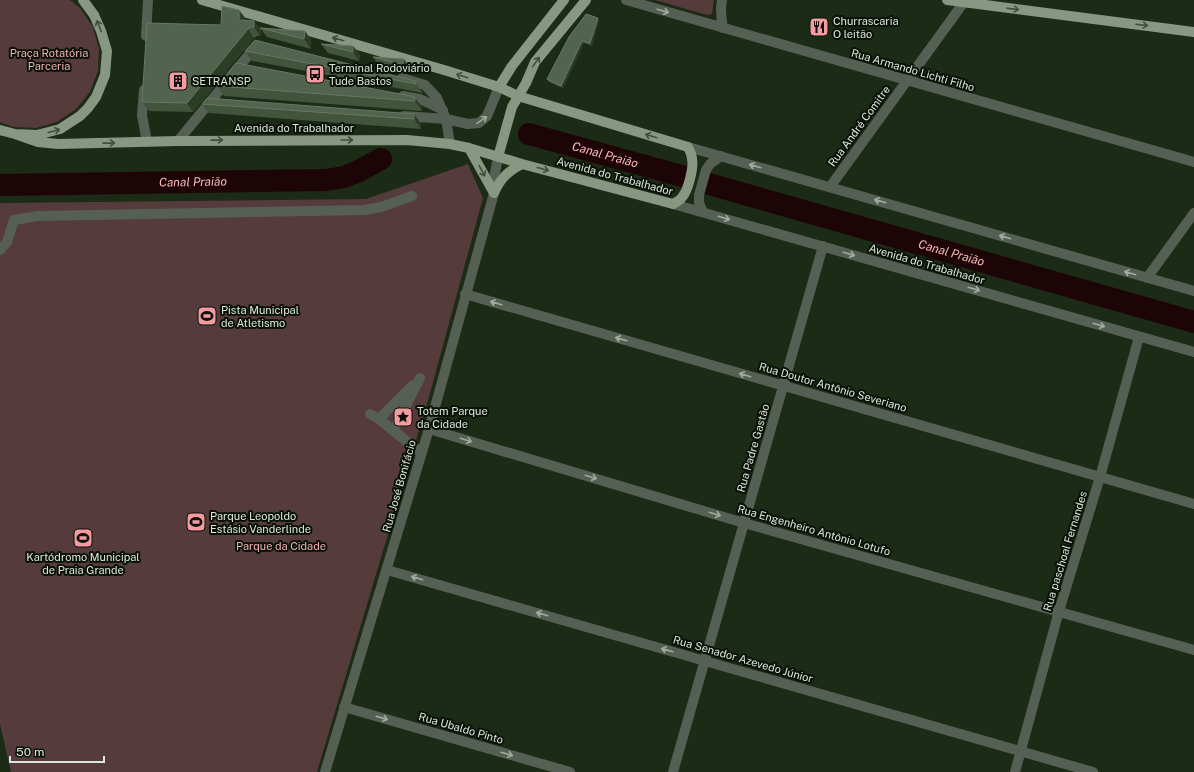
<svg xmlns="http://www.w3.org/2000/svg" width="1194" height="772" font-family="'Public Sans',sans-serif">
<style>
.green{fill:#553b3b}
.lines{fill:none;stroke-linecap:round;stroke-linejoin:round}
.river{stroke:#1d0406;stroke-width:22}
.minor{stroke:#565f54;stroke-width:10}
.major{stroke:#879781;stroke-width:10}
.wall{fill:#42543c}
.shaded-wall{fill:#2b3d25}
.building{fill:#52644d;stroke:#687863}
.oneway{stroke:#424d3e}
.oneway2{stroke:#a0aa9d}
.labels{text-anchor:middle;stroke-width:4;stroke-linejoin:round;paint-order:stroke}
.poi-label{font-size:11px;fill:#dce7d9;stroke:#0a1108;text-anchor:start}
.park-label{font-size:11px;fill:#f2b1b3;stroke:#0a1108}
.street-label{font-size:11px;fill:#dce7d9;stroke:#0a1108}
.water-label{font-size:12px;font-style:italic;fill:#fdbbbd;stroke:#0a1108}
</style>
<rect width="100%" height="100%" fill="#1b2b15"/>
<!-- green -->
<path class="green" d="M0 0H70L80 8 93 27 99 49 98 71 90 92 76 109 57 122 36 128 13 127 0 122Z
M655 0H714L712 14 707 15Z
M468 164 483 198 429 397 317 772H11L0 724V203L366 199Z"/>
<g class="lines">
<!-- river -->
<g class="river">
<path id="s1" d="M529 134 682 176"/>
<path id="s2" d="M709 184 1194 322"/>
<path id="s3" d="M0 185 326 180 344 177 359 171 381 159"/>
</g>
<!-- minor -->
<path class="minor" d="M626 0 1194 162
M722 0C720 10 721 18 723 28
M146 36 148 0
M402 78 425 85 437 98 446 119 450 144
M144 90 142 115 147 142
M403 96 420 99 443 110
M404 116 446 119 468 124 479 123 487 116 499 87
M178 141 256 46
M688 147 1194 291
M830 187 964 2
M673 204 1194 352
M703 212 699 203V195L706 170 710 164 721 156
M0 250 7 242 14 220 38 216 364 210 381 207 412 196
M1147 278 1194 213
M465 294 1194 504
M370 414 379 419 421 453
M379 419 413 385
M429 429 744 523 1194 650
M393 431 420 378
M387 570 1093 772
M344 707 570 772
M325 772 429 429 494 193V178L498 157
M673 772 823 246
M1015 772 1059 611 1100 477 1139 337"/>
<!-- major -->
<path class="major" d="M947 0 1194 32
M499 87 512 66 564 0
M0 130 15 134 37 135 60 129 80 116 88 108 96 97 105 75 107 51 101 31 94 15 83 0
M15 134 38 142 58 144 178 141 407 140 450 144 469 148 522 164 673 204C676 202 681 200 683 196 688 190 694 167 692 159 692 155 690 151 688 147L518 96 499 87 444 70 202 0
M469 148 494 193
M498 157 512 107 526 83 535 62 586 0
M494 193C500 179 508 171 522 164"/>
</g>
<!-- wall -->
<path class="wall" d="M246 19 245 21H254L261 30 260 36H257L254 38 193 112 149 111 142 102 221 25Z
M599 20 592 46 584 43 563 88 549 82 547 79Z
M260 28 305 31 311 40V49L267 37Z
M321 44 353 46 360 55 359 61 328 53Z
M245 51 415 81 423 93 252 61Z
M373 57 404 59 410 69V74L380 67Z
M217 86 411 96 422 107V111L224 96Z
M202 104 414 114 421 124V129L209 113Z"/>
<!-- shaded-wall -->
<path class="shaded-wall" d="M239 10 246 19 245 29 239 20Z
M598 18 599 20 592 46 590 43Z
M254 21 261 30 260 36 254 27Z
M248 29 254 38 193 112 187 103Z
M305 31 311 40V49L304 39Z
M582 41 584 43 563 88 561 86Z
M353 46 360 55 359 61 353 52Z
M404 59 410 69V74L403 65Z
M415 98 422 107V111L415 101Z
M414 114 421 124V129L414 119Z"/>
<!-- building -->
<path class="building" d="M222 6 239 10V20L254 21V27H250L248 29 187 103 142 102 147 23 221 25Z
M586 14 598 18 590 43 582 41 561 86 547 79 569 37Z
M260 28 305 31 304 39Z
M255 40 415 81 416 84 245 51Z
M321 44 353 46V52Z
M373 57 404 59 403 65Z
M236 63 411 96 415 98V101L217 86Z
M207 98 414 114V119L202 104Z"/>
<!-- one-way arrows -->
<defs><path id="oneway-shaft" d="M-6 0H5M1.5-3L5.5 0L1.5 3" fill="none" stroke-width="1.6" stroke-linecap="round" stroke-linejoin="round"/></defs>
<g class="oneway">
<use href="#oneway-shaft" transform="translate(1013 9) rotate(7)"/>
<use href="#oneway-shaft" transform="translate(1142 25) rotate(7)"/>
<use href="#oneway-shaft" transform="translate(99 26) rotate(-112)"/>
<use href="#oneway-shaft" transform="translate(338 39) rotate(-164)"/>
<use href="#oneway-shaft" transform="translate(536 62) rotate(-55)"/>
<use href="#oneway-shaft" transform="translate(462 76) rotate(-162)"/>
<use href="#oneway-shaft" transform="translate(54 131) rotate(-15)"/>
<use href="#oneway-shaft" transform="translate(651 136) rotate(-163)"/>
<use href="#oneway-shaft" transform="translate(217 140) rotate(-1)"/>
<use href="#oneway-shaft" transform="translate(347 140)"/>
<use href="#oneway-shaft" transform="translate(109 143) rotate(-1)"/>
<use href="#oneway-shaft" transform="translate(543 169) rotate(15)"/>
<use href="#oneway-shaft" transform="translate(482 171) rotate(62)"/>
</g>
<g class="oneway2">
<use href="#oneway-shaft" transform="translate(663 11) rotate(16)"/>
<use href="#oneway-shaft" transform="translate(482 120) rotate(-35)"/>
<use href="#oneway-shaft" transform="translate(755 166) rotate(-164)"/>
<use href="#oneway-shaft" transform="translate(880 201) rotate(-164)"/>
<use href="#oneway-shaft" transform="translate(724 218) rotate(16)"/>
<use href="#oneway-shaft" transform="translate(1005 237) rotate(-164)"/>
<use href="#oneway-shaft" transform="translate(849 254) rotate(16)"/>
<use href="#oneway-shaft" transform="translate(1130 273) rotate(-164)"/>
<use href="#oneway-shaft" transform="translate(974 289) rotate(16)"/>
<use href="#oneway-shaft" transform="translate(496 303) rotate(-164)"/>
<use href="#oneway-shaft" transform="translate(1099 325) rotate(16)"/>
<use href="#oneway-shaft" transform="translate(621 339) rotate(-164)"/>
<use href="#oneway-shaft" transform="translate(745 375) rotate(-164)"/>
<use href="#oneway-shaft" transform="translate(466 440) rotate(17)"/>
<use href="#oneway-shaft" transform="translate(591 477) rotate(17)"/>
<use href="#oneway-shaft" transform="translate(715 514) rotate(17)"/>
<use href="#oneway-shaft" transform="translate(417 578) rotate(-164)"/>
<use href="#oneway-shaft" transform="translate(542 614) rotate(-164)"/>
<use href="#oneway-shaft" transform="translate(667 650) rotate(-164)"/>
<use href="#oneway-shaft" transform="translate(382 718) rotate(16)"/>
<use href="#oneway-shaft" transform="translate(507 754) rotate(16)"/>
</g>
<!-- icons -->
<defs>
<g id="restaurant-square" transform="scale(1)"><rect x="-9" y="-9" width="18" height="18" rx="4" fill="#f49b9f" stroke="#0a1108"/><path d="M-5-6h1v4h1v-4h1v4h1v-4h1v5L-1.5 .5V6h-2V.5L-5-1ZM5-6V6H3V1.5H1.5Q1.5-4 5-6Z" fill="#111"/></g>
<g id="bus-square" transform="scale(1)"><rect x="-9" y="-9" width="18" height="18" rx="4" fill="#f49b9f" stroke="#0a1108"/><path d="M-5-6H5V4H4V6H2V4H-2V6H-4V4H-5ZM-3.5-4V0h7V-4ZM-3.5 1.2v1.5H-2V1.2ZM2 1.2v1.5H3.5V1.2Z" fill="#111"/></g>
<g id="building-square" transform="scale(1)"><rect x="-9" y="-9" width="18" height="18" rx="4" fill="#f49b9f" stroke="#0a1108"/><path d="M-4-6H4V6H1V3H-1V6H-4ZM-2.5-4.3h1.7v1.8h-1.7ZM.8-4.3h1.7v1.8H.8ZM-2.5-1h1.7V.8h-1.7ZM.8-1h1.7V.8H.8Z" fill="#111"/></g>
<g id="stadium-square" transform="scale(1)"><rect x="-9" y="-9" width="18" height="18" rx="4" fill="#f49b9f" stroke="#0a1108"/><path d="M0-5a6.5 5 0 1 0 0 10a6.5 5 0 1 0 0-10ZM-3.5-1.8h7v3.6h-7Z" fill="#111"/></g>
<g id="sight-square" transform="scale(1)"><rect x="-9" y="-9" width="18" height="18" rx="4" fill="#f49b9f" stroke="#0a1108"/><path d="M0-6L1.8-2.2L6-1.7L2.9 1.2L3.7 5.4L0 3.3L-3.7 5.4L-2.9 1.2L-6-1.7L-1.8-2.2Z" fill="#111"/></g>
</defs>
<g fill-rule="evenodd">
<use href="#restaurant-square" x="819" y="27"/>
<use href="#bus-square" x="315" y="74"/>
<use href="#building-square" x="178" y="81"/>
<use href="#stadium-square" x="207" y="316"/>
<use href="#sight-square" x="403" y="417"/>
<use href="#stadium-square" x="196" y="522"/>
<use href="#stadium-square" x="83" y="538"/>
</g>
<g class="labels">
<!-- poi labels -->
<g class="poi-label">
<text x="833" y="25">Churrascaria<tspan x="833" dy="13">O leitão</tspan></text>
<text x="329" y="72">Terminal Rodoviário<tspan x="329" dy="13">Tude Bastos</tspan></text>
<text x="192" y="85">SETRANSP</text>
<text x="221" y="314">Pista Municipal<tspan x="221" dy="13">de Atletismo</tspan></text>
<text x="417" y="415">Totem Parque<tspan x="417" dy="13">da Cidade</tspan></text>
<text x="210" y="520">Parque Leopoldo<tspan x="210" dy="13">Estásio Vanderlinde</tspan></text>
<text x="83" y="561" text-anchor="middle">Kartódromo Municipal<tspan x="83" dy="13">de Praia Grande</tspan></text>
</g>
<!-- park labels -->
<g class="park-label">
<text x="49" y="57">Praça Rotatória<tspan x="49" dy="13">Parceria</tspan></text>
<text x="281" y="550">Parque da Cidade</text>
</g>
<!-- street labels -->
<g class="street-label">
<text transform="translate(913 70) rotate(16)" y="4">Rua Armando Lichti Filho</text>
<text transform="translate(859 126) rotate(-54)" y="4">Rua André Comitre</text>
<text x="294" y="132">Avenida do Trabalhador</text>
<text transform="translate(615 176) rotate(15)" y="4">Avenida do Trabalhador</text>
<text transform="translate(927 264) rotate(16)" y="4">Avenida do Trabalhador</text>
<text transform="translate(833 387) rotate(16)" y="4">Rua Doutor Antônio Severiano</text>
<text transform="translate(753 448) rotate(-74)" y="4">Rua Padre Gastão</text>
<text transform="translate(399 486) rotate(-74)" y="4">Rua José Bonifácio</text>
<text transform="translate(814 530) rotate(16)" y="4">Rua Engenheiro Antônio Lotufo</text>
<text transform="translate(1065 551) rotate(-73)" y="4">Rua paschoal Fernandes</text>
<text transform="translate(743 659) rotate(16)" y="4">Rua Senador Azevedo Júnior</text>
<text transform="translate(461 728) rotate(16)" y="4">Rua Ubaldo Pinto</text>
</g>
<!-- water labels -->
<g class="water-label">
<text dy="4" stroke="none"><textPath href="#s1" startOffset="79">Canal Praião</textPath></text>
<text dy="4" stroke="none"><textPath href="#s3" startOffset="193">Canal Praião</textPath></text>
<text dy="4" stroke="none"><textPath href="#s2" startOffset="252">Canal Praião</textPath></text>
</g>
</g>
<!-- scale -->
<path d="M10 756v6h94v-6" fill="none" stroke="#dce7d9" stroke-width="2"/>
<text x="16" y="756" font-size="12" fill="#dce7d9" stroke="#0a1108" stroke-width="3" paint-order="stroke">50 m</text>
</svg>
